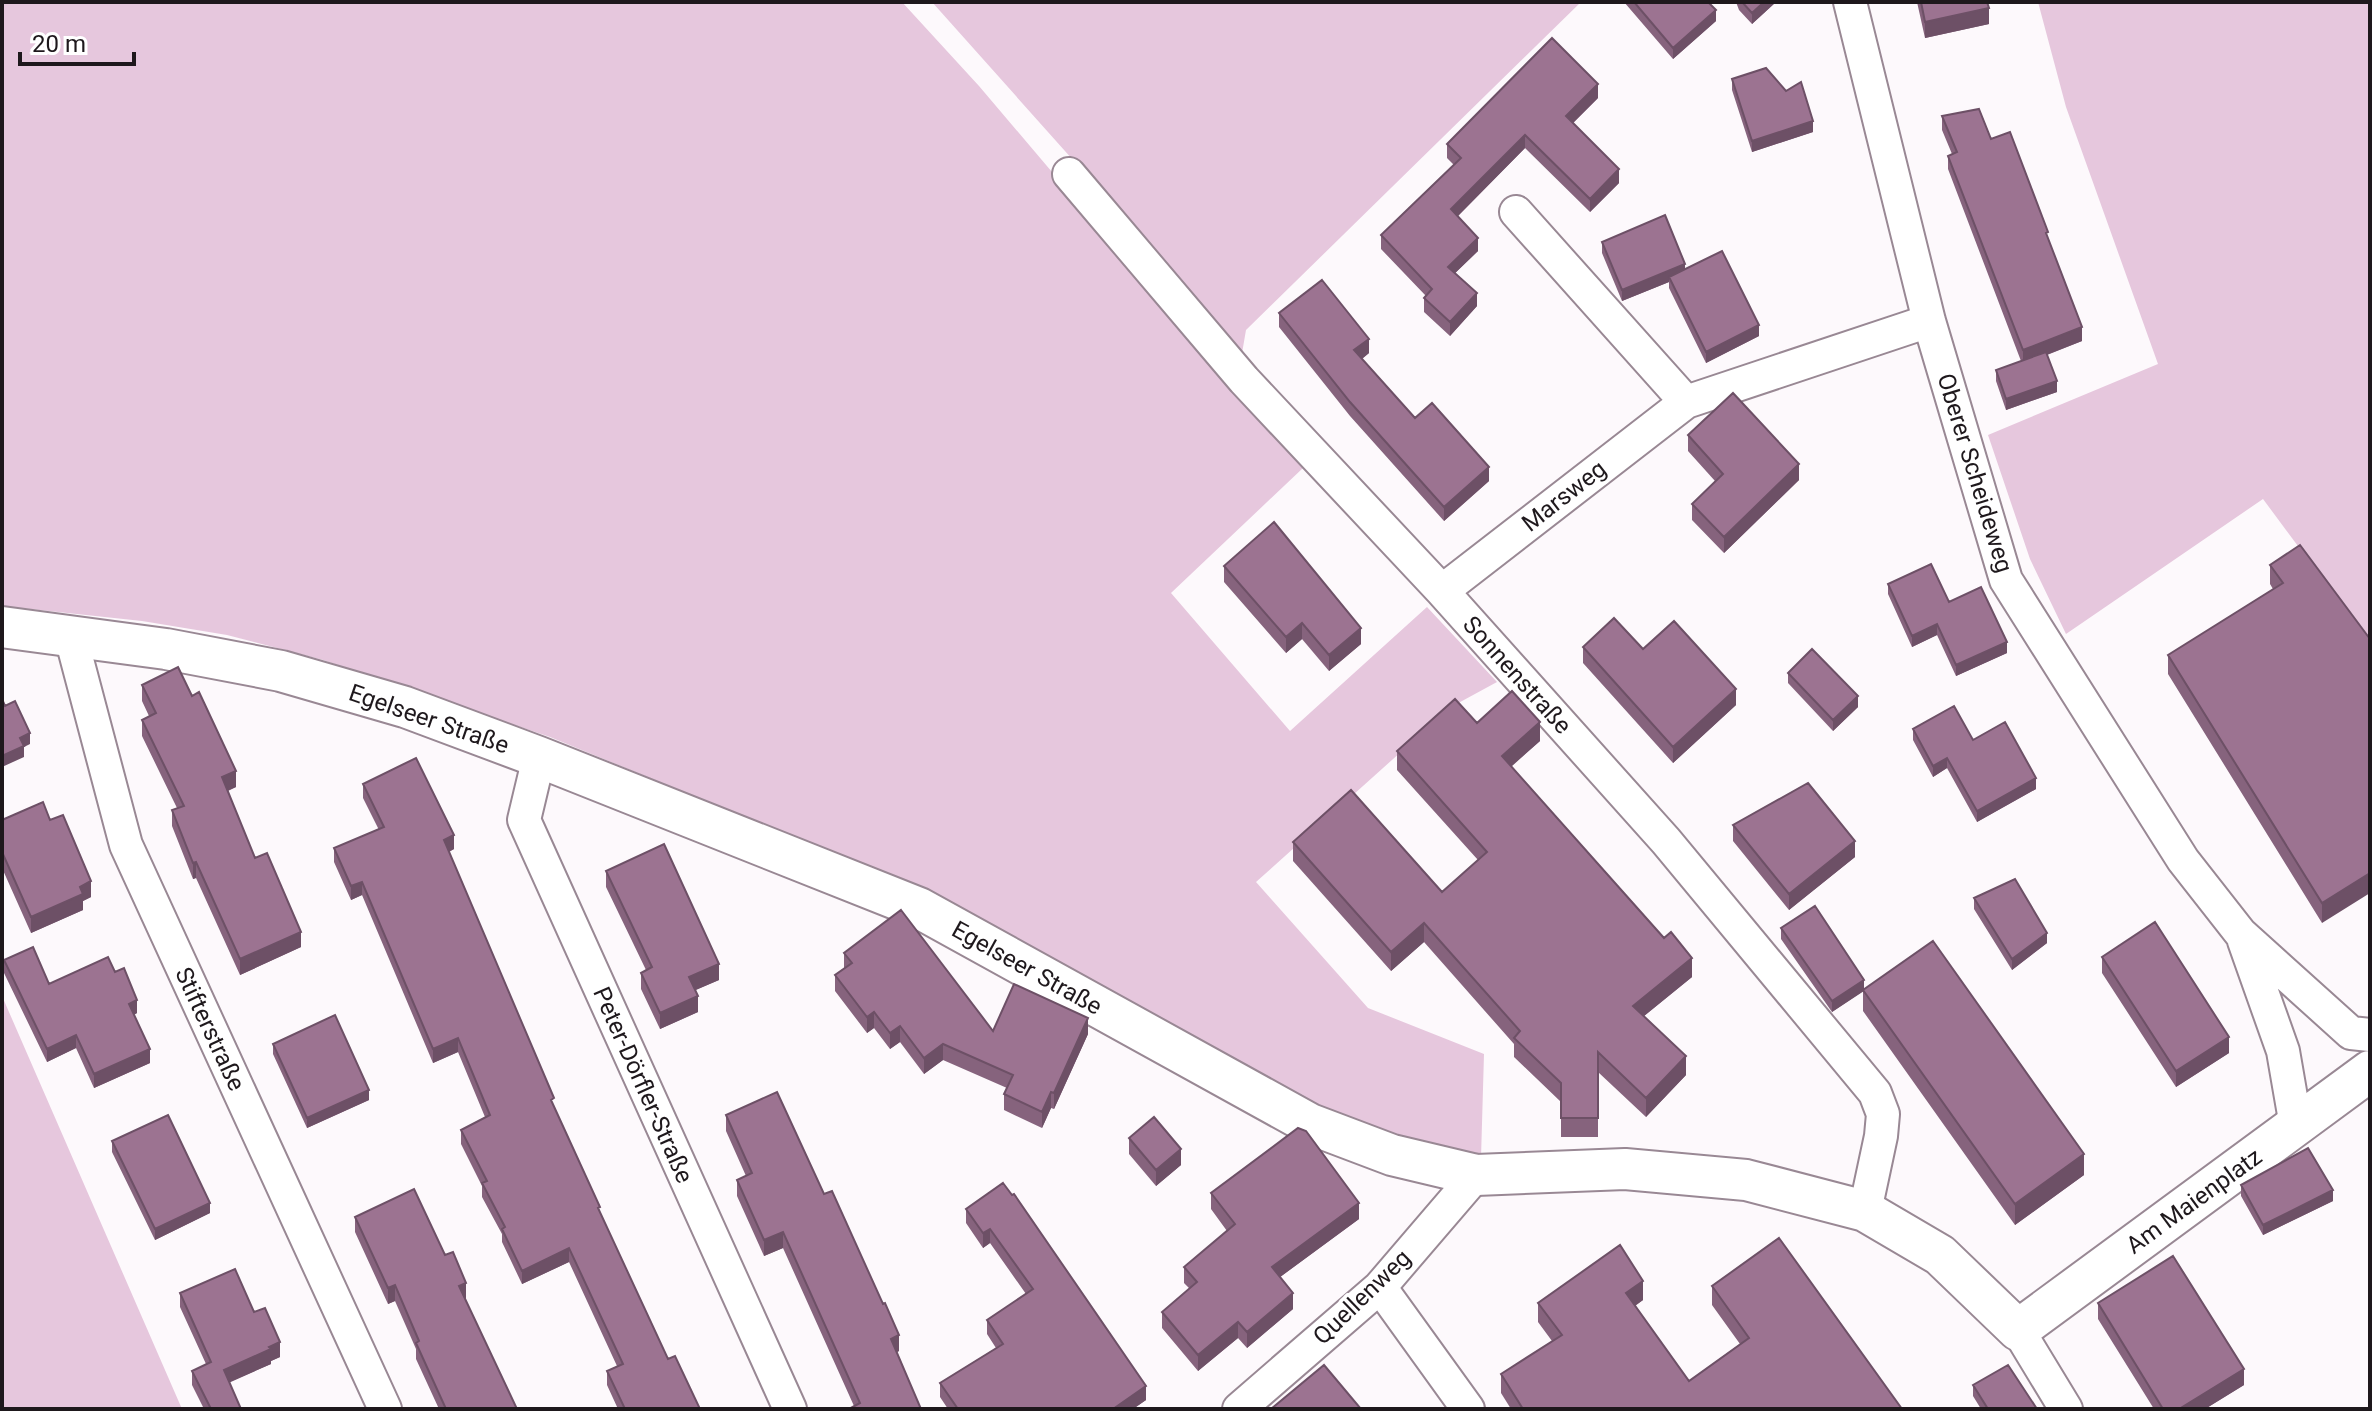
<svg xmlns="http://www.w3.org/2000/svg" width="2372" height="1411" font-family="Roboto,sans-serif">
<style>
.grass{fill:#e6c7dd}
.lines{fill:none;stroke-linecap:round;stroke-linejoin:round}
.minor-casing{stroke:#998894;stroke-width:36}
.tertiary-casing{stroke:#998894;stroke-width:44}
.minor{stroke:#fff;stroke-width:32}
.tertiary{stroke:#fff;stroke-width:40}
.wall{fill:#86637d}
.shaded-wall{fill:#6d5066}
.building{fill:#9c7391;stroke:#6d5066;stroke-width:2}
.labels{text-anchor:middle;stroke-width:7;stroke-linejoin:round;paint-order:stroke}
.street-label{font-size:24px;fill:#1e181c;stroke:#fff}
</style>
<rect width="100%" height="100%" fill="#fdf9fc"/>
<!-- grass -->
<path class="grass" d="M2 2H902L979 86 1303 468 1171 593 1290 731 1427 607 1497 682 1451 707 1256 882 1368 1008 1484 1054 1481 1158 1410 1146 1317 1111 940 897 550 737 323 660 227 635 142 621 2 606Z
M932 2H1581L1246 330 1241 359 1073 160Z
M2038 2H2370V643L2263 499 2066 634 2030 559 1988 435 2158 364 2066 107Z
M2 996 182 1409H2Z"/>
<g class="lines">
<!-- minor casing -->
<g class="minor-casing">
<path id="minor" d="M1850 2 1929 321 2006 580 2183 860 2241 934 2351 1033 2370 1035
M1069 174 1244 380 1442 591 1666 841 1875 1093 1883 1114 1881 1136 1865 1211
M1516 212 1686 402
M1442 591 1686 402 1929 321
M71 637 126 845 385 1409
M539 757 524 820 790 1409
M2244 941 2283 1051 2296 1126
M1380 1287 1468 1409
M2018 1330 2066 1409
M1239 1409 1380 1287 1476 1175"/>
</g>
<!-- tertiary casing -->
<g class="tertiary-casing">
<path id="tertiary" d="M2 627 166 649 281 671 405 707 539 757 919 908 1310 1124 1392 1155 1476 1175 1625 1169 1746 1180 1865 1211 1940 1255 2018 1330 2370 1071"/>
</g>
<!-- minor -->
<use href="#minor" class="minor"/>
<!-- tertiary -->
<use href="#tertiary" class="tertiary"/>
</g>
<!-- wall -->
<path class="wall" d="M1624 2H1708L1716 21 1673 59Z
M1736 2H1776L1752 24 1739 10Z
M1917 2H1987L1989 24 1925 38Z
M1732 79 1813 132 1752 152 1732 90Z
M1598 98 1573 123 1619 183 1590 212 1525 148 1458 216 1478 251 1455 273 1477 306 1450 336 1424 312V298L1426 296 1381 249V235L1454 165 1447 158V144Z
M1942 116 1991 139 2048 240 2082 341 2047 355 2057 392 2006 410 1996 381V370L2021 361 1948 169V156L1952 154 1942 130Z
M1602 242 1685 269 1759 336 1706 363 1669 288V282L1622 301 1602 253Z
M1279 313 1369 353 1362 359 1415 418 1489 481 1444 521 1350 416 1279 327Z
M1688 435 1799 480 1724 553 1692 520V504L1715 481 1688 451Z
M2270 565 2370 639 2322 923 2168 674V655L2273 589 2270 584Z
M1224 566 1361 644 1329 671 1302 639 1286 653 1224 582Z
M1888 584 1949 602 2007 653 1956 676 1937 635 1912 647 1888 594Z
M1583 647 1643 649 1736 705 1673 763 1583 663Z
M1788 673 1858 707 1833 731 1788 683Z
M142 685 236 787 228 791 255 858 301 947 240 975 196 878 193 879 172 826V810L177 808 142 736V720L149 716 142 701Z
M1477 723 1540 741 1511 766 1692 977 1644 1016 1686 1075 1646 1117 1598 1072V1137H1561V1102L1514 1057V1044L1424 942 1391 971 1293 861V842L1442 892 1478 860 1397 770V751Z
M1913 729 1973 740 2036 789 1977 822 1947 768 1933 777 1913 740Z
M363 784 454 849 449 852 554 1107 600 1213 668 1359 700 1409H618L607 1385V1371L617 1366 569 1262 522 1284 502 1242V1234L482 1197V1186L461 1144V1130L485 1117 458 1052 433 1063 362 895 351 900 334 862V848L379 830 363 798Z
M2 820H50L91 897 83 901V910L31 933 2 868Z
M1733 825 1855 857 1789 910 1733 841Z
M606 871 719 980 695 990 698 1012 660 1029 641 989V973L646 970 606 887Z
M1974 898 2047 943 2012 970 1974 909Z
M1781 928 1864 990 2084 1175 2015 1225 1863 1011V991L1832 1012 1781 939Z
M844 953 993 1031 1088 1034 1054 1109 1051 1108 1042 1128 1004 1110V1094L1007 1088 943 1060 924 1074 900 1042 890 1049 874 1028 867 1033 835 991V975L844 968Z
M2102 957 2229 1053 2176 1087 2102 973Z
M4 960 49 984 115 972 137 1013 134 1015 150 1063 94 1088 76 1048 47 1062 4 973Z
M273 1044 369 1100 307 1128 273 1054Z
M726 1115 824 1194 899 1351 897 1352 921 1409 854 1406 783 1248 764 1256 737 1196V1180L746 1176 726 1131Z
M1129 1138 1181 1165 1156 1186 1129 1154Z
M112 1141 210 1213 155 1240 112 1152Z
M1003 1183 1146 1400 1133 1409H948L940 1397V1383L996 1348 987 1334V1320L1026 1294 990 1243 983 1248 966 1223V1209Z
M2241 1185 2333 1201 2263 1235 2241 1196Z
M1211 1193 1359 1219 1280 1277 1293 1309 1247 1348 1238 1338 1198 1371 1162 1328V1312L1190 1289 1184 1283V1267L1227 1231 1211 1209Z
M355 1217 445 1255 466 1299H465L517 1409H439L416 1359V1349L395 1301 388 1304 355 1232Z
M1712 1286 1902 1409H1511L1501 1393V1374L1552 1341 1538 1322V1303L1643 1300 1635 1306 1689 1381 1740 1344 1712 1305Z
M180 1293 254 1312 280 1357 271 1361V1364L229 1382 241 1409H204L192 1385V1371L206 1364 180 1307Z
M2098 1303 2244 1385 2205 1409H2154L2098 1319Z
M1973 1385 2037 1409H1981L1973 1396Z"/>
<!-- shaded-wall -->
<path class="shaded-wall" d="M1764 2H1776L1752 24V13Z
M1989 8V24L1925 38V22Z
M1716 10V21L1673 59V48Z
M1598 84V98L1566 130V116Z
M1813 121V132L1752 152V141Z
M1525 135V148L1451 223V209Z
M1619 169V183L1590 212V199Z
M1478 238V251L1448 280V267Z
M1685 264V275L1669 277V282L1622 301V290Z
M1477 293V306L1450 336V322Z
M1759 325V336L1706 363V352Z
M2082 327V341L2023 364V350Z
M1369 339V353L1354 365V350Z
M2057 381V392L2006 410V399Z
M1799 464V480L1724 553V537Z
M1489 467V481L1444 521V507Z
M1302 623V639L1286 653V637Z
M1937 624V635L1912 647V636Z
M1361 628V644L1329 671V655Z
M2007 642V653L1956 676V665Z
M1736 689V705L1673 763V747Z
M1858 696V707L1833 731V720Z
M1540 722V741L1502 775V756Z
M30 733V744L24 747V757L2 767V756L20 738Z
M1947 758V768L1933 777V766Z
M236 771V787L222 793V777Z
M2036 778V789L1977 822V811Z
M454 835V849L444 854V840Z
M1855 841V857L1789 910V894Z
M196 862V878L193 879V863Z
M2370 873V893L2322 923V903Z
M91 881V897L83 901V910L31 933V917L80 887Z
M362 882V895L351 900V886Z
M1424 923V942L1391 971V952Z
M301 932V947L240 975V959Z
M2047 933V943L2012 970V959Z
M1692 958V977L1633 1025V1006Z
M719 964V980L689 993V977Z
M1864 980V991L1832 1012V1001Z
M698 996V1012L660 1029V1013Z
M137 1000V1013L129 1017V1004Z
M874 1012V1028L867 1033V1017Z
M1088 1018V1034L1054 1109V1093Z
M900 1026V1042L890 1049V1033Z
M76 1035V1048L47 1062V1049Z
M2229 1037V1053L2176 1087V1071Z
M458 1038V1052L433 1063V1049Z
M943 1044V1060L924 1074V1058Z
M150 1049V1063L94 1088V1074Z
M1686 1056V1075L1646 1117V1098Z
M369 1090V1100L307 1128V1118Z
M1051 1092V1108L1042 1128V1112Z
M1181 1149V1165L1156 1186V1170Z
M2084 1154V1175L2015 1225V1204Z
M2333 1190V1201L2263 1235V1225Z
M210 1203V1213L155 1240V1229Z
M1359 1203V1219L1272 1283V1267Z
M990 1229V1243L983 1248V1233Z
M783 1232V1248L764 1256V1240Z
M569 1248V1262L522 1284V1271Z
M1643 1281V1300L1626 1312V1293Z
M466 1283V1299L459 1302V1286Z
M395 1285V1301L388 1304V1288Z
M1293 1293V1309L1247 1348V1332Z
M1238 1322V1338L1198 1371V1355Z
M899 1335V1351L891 1355V1339Z
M280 1342V1357L271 1361V1364L224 1385V1370Z
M2244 1369V1385L2205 1409H2179Z
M1146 1386V1400L1133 1409H1113Z"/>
<!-- building -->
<path class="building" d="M1634 2H1708L1716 10 1673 48Z
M1742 2H1764L1752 13Z
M1921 2H1987L1989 8 1925 22Z
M1552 38 1598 84 1566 116 1619 169 1590 199 1525 135 1451 209 1478 238 1448 267 1477 293 1450 322 1424 298 1432 289 1381 235 1461 158 1447 144Z
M1766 68 1786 91 1801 82 1813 121 1752 141 1732 79Z
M1979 109 1991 139 2010 132 2048 232 2046 233 2082 327 2023 350 1948 156 1957 152 1942 116Z
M1665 215 1685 264 1622 290 1602 242Z
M1722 251 1759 325 1706 352 1669 277Z
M1322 280 1369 339 1354 350 1415 418 1432 403 1489 467 1444 507 1350 402 1279 313Z
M2046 352 2057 381 2006 399 1996 370Z
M1733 393 1799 464 1724 537 1692 504 1723 474 1688 435Z
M1274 522 1361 628 1329 655 1302 623 1286 637 1224 566Z
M2300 545 2370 639V873L2322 903 2168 655 2283 583 2270 565Z
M1931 564 1949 602 1981 587 2007 642 1956 665 1937 624 1912 636 1888 584Z
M1614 618 1643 649 1674 621 1736 689 1673 747 1583 647Z
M1812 649 1858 696 1833 720 1788 673Z
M178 667 192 696 199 692 236 771 222 777 255 858 267 853 301 932 240 959 196 862 193 863 172 810 184 806 142 720 156 713 142 685Z
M1512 691 1540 722 1502 756 1664 938 1671 932 1692 958 1633 1006 1686 1056 1646 1098 1598 1052V1118H1561V1083L1514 1038 1520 1031 1424 923 1391 952 1293 842 1351 790 1442 892 1487 852 1397 751 1455 699 1477 723Z
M2 699 5 706 15 701 30 733 20 738 24 746 2 756Z
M1954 706 1973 740 2005 722 2036 778 1977 811 1947 758 1933 766 1913 729Z
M416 758 454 835 444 840 554 1098 551 1100 600 1207 598 1208 668 1359 675 1356 700 1409H625L607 1371 623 1364 569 1248 522 1271 502 1229 505 1227 482 1183 487 1181 461 1130 490 1115 458 1038 433 1049 362 882 351 886 334 848 384 827 363 784Z
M1808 783 1855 841 1789 894 1733 825Z
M43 802 50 820 63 815 91 881 80 887 83 894 31 917 2 852V820Z
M664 844 719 964 689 977 698 996 660 1013 641 973 652 967 606 871Z
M2015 879 2047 933 2012 959 1974 898Z
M1815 906 1864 980 1832 1001 1781 928Z
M901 910 993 1031 1014 984 1088 1018 1054 1093 1051 1092 1042 1112 1004 1094 1013 1075 943 1044 924 1058 900 1026 890 1033 874 1012 867 1017 835 975 852 963 844 953Z
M2155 922 2229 1037 2176 1071 2102 957Z
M1933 941 2084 1154 2015 1204 1863 990Z
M33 947 49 984 108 957 115 972 124 968 137 1000 129 1004 150 1049 94 1074 76 1035 47 1049 4 960Z
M335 1015 369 1090 307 1118 273 1044Z
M777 1092 824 1194 832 1191 883 1304 885 1303 899 1335 891 1339 921 1409H849L860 1403 783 1232 764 1240 737 1180 752 1173 726 1115Z
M168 1115 210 1203 155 1229 112 1141Z
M1154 1117 1181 1149 1156 1170 1129 1138Z
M1298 1128 1306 1131 1359 1203 1272 1267 1293 1293 1247 1332 1238 1322 1198 1355 1162 1312 1197 1282 1184 1267 1235 1224 1211 1193Z
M2308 1148 2333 1190 2263 1225 2241 1185Z
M1003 1183 1012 1195 1014 1194 1146 1386 1113 1409H958L940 1383 1003 1344 987 1320 1033 1289 990 1229 983 1233 966 1209Z
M414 1189 445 1255 453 1252 466 1283 459 1286 517 1409H446L416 1343 419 1341 395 1285 388 1288 355 1217Z
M1779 1238 1902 1409H1523L1501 1374 1562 1335 1538 1303 1620 1245 1643 1281 1626 1293 1689 1381 1749 1338 1712 1286Z
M2173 1256 2244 1369 2179 1409H2163L2098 1303Z
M235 1269 254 1312 265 1308 280 1342 269 1347 271 1349 224 1370 241 1409H211L192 1371 211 1362 180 1293Z
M1324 1365 1361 1409H1271Z
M2008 1365 2037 1409H1988L1973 1385Z"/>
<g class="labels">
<!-- street labels -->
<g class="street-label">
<text transform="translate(1975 473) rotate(73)" y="8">Oberer Scheideweg</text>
<text transform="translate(1564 496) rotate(-38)" y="8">Marsweg</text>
<text transform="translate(1517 675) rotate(48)" y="8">Sonnenstraße</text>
<text transform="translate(429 719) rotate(19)" y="8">Egelseer Straße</text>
<text transform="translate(1027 968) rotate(29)" y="8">Egelseer Straße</text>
<text transform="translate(210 1029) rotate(65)" y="8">Stifterstraße</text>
<text transform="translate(643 1085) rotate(66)" y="8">Peter-Dörfler-Straße</text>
<text transform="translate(2194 1201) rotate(-36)" y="8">Am Maienplatz</text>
<text transform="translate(1362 1297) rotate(-44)" y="8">Quellenweg</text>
</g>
</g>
<!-- border -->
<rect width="2372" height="1411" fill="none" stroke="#1e181c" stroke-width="8"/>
<!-- scale -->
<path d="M20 52v12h114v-12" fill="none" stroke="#1e181c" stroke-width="4"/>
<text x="32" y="52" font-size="24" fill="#1e181c" stroke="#ffffff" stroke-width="6" paint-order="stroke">20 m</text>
</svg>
